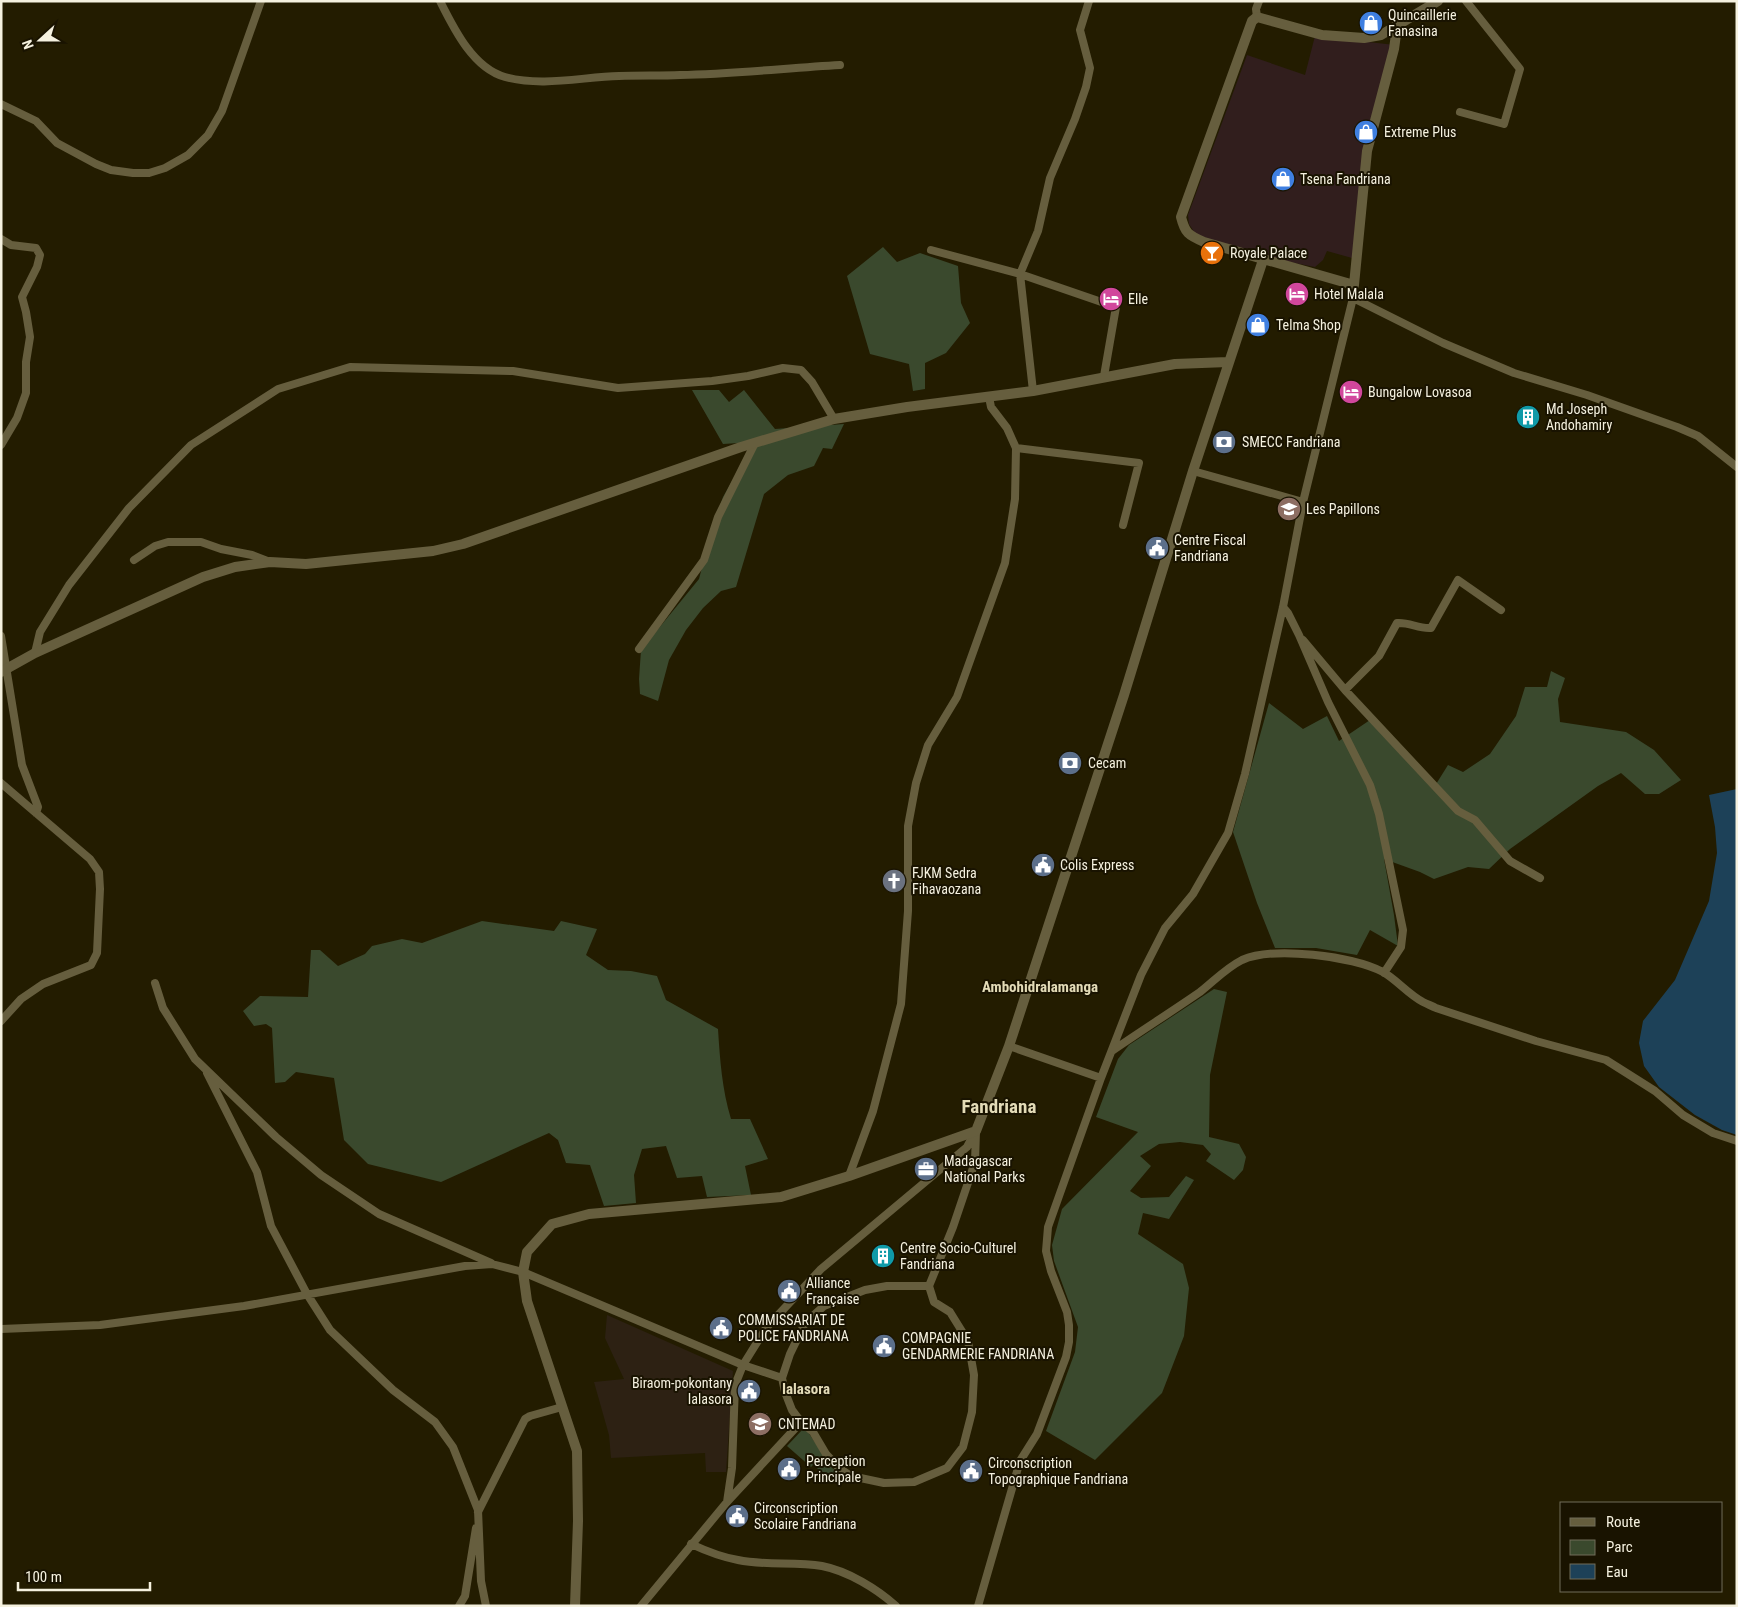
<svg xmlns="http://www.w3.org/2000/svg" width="1738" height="1607" font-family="'Roboto Condensed',sans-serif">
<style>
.commercial{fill:#311e1d}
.education{fill:#2d2113}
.green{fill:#3a492d}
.water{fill:#1d4158}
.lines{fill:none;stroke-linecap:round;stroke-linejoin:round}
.street{stroke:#665e3e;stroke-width:8}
.secondary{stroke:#665e3e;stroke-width:10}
.labels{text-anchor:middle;stroke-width:4;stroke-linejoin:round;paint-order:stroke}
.poi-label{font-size:14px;fill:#f5f1df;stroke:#191300;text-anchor:start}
.neighbourhood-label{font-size:15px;font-weight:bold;fill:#e3dbb7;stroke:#191300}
.district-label{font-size:19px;font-weight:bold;fill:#e3dbb7;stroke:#191300}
</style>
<rect width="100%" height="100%" fill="#231c00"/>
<!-- commercial -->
<path class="commercial" d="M1315 36 1395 45 1368 151 1352 258 1327 251 1323 260 1315 267 1269 258 1198 238 1189 224 1188 215 1247 55 1305 75Z"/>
<!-- education -->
<path class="education" d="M607 1315 733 1371 726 1472H706L705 1453 611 1458 609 1435 594 1382 624 1379 605 1338Z"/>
<!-- green -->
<path class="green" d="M883 247 897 262 920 253 958 266 961 303 970 323 946 353 925 363V389L913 391 909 364 870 354 847 276Z
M692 390H719L729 402 744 390 775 429 844 424 832 449 823 448 814 466 788 475 764 494 736 587 721 591 703 608 686 630 669 660 658 701 640 694 639 679 641 650 699 579 712 529 723 497 754 442 723 444Z
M1551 671 1565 678 1558 699 1560 722 1626 732 1654 750 1681 780 1659 794H1645L1621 773 1598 786 1510 849 1489 869 1468 867 1434 879 1420 872 1384 859 1394 915 1398 946 1370 930 1357 955 1316 948H1275L1257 903 1233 832 1269 703 1303 729 1327 716 1339 741 1370 720 1433 789 1448 765 1463 772 1490 754 1516 716 1525 687H1547Z
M482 921 554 931 561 921 597 929 586 955 608 970 631 971 657 976 666 1000 718 1029C720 1060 722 1089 731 1119H750L768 1159 745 1166 751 1195 707 1197 702 1176 677 1178 666 1146 642 1149 634 1175 636 1203 604 1206 590 1165 566 1163 558 1140 549 1133 441 1182 368 1164 344 1140 334 1078 296 1072 285 1082 275 1083 272 1028 266 1024 254 1026 243 1011 260 996 308 997 311 950H320L338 966 365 954 372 946 402 939 422 943Z
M1214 989 1227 992 1210 1075 1209 1137 1239 1144 1246 1157 1243 1170 1234 1180 1206 1161 1211 1154 1203 1145 1180 1142 1159 1144 1140 1156 1151 1166 1130 1191 1141 1198 1169 1197 1186 1176 1194 1180 1169 1219 1143 1213 1138 1234 1183 1264 1189 1288 1184 1336 1162 1393 1095 1460 1046 1431 1075 1352 1078 1327 1054 1261 1052 1245 1062 1209 1138 1132 1096 1117 1118 1059 1129 1045Z
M803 1429 808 1432 832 1468 840 1473 836 1483 813 1465 811 1467 787 1446Z"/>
<!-- water -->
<path class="water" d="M1737 789V1135L1722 1130 1695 1115 1659 1087 1644 1066 1639 1043 1643 1021 1675 980 1709 901 1717 853 1715 827 1709 795Z"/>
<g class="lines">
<!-- street -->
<path class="street" d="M440 1C454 29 473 68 505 77 542 87 582 77 619 76 640 75 660 76 680 75 733 74 787 68 840 65
M1257 17 1256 9 1259 1
M1 104 36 121 57 143 96 164 111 170 133 173H149L165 168 188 155 208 135 222 111 261 1
M1460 112 1504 124 1520 69 1466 1
M1 239 11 245 36 248 40 255 37 267 22 297 26 312 30 337 26 362V393L17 418 1 445
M931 250 1020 274 1116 307 1104 376
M1353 298 1443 343 1514 373 1587 395 1677 427 1698 436 1737 467
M1033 391 1020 274 1038 231 1050 178 1075 119 1086 87 1090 68 1080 30 1089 1
M1016 448 1139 463 1123 525
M1193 471 1303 502
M134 560 155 546 168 542H201L221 549 252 555 270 562
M1283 607 1288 613 1299 635 1328 702 1370 785 1379 814 1403 930 1401 947 1384 973
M1 636 22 765 38 807 36 813
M1303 640 1345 690 1458 811 1475 820 1510 861 1540 878
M639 649 704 560 718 517 755 443
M35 653 40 632 69 585 129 508 191 445 278 389 350 367 513 371 618 388 712 381 748 376 783 368 801 370 812 382 834 419
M1345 690 1379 656 1397 623C1410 622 1418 629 1431 628L1458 580 1501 610
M1 783 90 859 99 872 100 889 97 953 91 965 43 984 21 999 1 1021
M155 983 163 1008 195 1059 276 1137 321 1175 379 1214 491 1263
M1009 1046 1101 1078
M1112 1051C1141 1031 1171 1012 1200 992 1214 981 1226 968 1242 960 1274 946 1352 956 1383 972 1397 980 1408 994 1423 1002 1427 1004 1432 1006 1436 1008L1536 1041 1606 1060 1655 1091 1683 1115 1713 1133 1737 1141
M207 1073 257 1172 271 1226 307 1294 330 1330 393 1390 435 1422 453 1447 478 1510 481 1581 486 1606
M849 1176 873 1111 901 1004 908 911V826L916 783 928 745 957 697 1005 563 1015 499 1016 448 1007 428 991 407 989 397
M929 1286H887L865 1290 824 1306 805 1323 790 1354 782 1378 785 1392 792 1410 801 1422 813 1432 826 1454 839 1468 851 1476 884 1483 914 1482 947 1468 963 1447 972 1412 974 1375 968 1341 950 1312 934 1302 929 1286 953 1227 975 1162 976 1131
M1 1329 100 1325 244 1306 465 1266 492 1264 523 1272 743 1365 782 1378
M727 1502 732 1468 735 1385 743 1365 766 1328 821 1269 967 1147 975 1132
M478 1512 525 1419 530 1416 562 1407
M691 1544C706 1551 721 1557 738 1560 766 1566 795 1561 822 1566 848 1571 877 1589 896 1606
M459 1606 465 1596 476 1528
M641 1606 727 1502 801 1422
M978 1606 1020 1461 1037 1434 1066 1357 1069 1342V1325L1067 1312 1051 1271 1046 1251 1048 1227 1101 1078 1141 975 1165 928 1193 894 1228 833 1245 774 1283 607 1303 502 1353 298 1354 285"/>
<!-- secondary -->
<path class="secondary" d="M1397 27 1394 49 1367 151 1354 285 1204 242C1188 235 1185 233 1181 217L1252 21 1257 17 1322 35 1364 38 1381 35 1438 1
M1 672 35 653 203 577 235 567 270 562 306 564 433 551 463 544 741 447 834 419 907 407 1033 391 1175 364 1228 362
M575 1606 578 1521 577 1451 527 1301 523 1272 527 1252 552 1224 589 1214 781 1197 849 1176 976 1131 1009 1046 1124 695 1193 471 1263 260"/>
</g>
<!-- icons -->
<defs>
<g id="shop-disc" transform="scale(1.25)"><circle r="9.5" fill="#3f7fe0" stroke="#191300"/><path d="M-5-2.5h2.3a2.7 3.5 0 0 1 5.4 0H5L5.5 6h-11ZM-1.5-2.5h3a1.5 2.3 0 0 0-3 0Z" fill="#fff"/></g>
<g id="bar-disc" transform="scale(1.25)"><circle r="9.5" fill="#e8710a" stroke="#191300"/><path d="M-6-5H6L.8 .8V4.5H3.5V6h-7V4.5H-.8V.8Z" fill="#fff"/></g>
<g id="hotel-disc" transform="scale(1.25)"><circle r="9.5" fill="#d1479c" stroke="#191300"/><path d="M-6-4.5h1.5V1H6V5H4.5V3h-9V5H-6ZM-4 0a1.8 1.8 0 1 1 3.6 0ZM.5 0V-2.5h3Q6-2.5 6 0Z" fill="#fff"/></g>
<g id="building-disc" transform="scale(1.25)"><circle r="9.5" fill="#0f9aa8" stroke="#191300"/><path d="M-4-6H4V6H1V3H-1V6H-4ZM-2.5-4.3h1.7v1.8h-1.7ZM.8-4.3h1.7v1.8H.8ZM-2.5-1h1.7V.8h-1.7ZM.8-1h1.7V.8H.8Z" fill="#fff"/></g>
<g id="bank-disc" transform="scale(1.25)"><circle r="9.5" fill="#5c6f8a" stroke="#191300"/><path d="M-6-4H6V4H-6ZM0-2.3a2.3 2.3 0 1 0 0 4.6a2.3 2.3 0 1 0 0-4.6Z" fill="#fff"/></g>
<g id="school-disc" transform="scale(1.25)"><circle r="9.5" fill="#8d6e63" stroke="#191300"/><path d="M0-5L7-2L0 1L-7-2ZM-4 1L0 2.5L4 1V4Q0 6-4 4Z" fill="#fff"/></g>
<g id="civic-disc" transform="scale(1.25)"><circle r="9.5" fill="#5c6f8a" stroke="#191300"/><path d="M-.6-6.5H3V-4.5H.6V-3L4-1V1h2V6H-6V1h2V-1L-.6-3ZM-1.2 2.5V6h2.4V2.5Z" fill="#fff"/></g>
<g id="church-disc" transform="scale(1.25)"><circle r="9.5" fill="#6b7280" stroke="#191300"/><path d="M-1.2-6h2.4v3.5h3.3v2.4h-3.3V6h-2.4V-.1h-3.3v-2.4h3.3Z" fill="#fff"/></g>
<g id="office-disc" transform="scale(1.25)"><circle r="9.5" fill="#5c6f8a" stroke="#191300"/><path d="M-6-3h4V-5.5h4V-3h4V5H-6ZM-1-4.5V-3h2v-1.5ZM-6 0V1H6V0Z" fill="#fff"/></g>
<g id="university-disc" transform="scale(1.25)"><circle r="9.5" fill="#8d6e63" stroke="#191300"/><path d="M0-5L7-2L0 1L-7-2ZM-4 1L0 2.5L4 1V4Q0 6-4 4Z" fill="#fff"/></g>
</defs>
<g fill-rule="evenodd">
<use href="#shop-disc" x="1371" y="23"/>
<use href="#shop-disc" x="1366" y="132"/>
<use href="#shop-disc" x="1283" y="179"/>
<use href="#bar-disc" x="1212" y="253"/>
<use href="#hotel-disc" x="1297" y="294"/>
<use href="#hotel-disc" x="1111" y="299"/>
<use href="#shop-disc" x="1258" y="325"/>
<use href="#hotel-disc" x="1351" y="392"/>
<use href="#building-disc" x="1528" y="417"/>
<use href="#bank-disc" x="1224" y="442"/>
<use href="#school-disc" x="1289" y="509"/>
<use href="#civic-disc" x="1157" y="548"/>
<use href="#bank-disc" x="1070" y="763"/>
<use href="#civic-disc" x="1043" y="865"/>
<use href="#church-disc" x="894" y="881"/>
<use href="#office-disc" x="926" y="1169"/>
<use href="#building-disc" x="883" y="1256"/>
<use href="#civic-disc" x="789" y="1291"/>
<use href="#civic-disc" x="721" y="1328"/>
<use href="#civic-disc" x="884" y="1346"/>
<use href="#civic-disc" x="749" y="1391"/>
<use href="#university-disc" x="760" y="1424"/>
<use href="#civic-disc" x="789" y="1469"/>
<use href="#civic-disc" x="971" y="1471"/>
<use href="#civic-disc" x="737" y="1516"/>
</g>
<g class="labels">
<!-- poi labels -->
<g class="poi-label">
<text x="1388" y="20">Quincaillerie<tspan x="1388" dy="16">Fanasina</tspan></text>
<text x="1384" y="137">Extreme Plus</text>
<text x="1300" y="184">Tsena Fandriana</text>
<text x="1230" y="258">Royale Palace</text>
<text x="1314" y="299">Hotel Malala</text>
<text x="1128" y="304">Elle</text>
<text x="1276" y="330">Telma Shop</text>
<text x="1368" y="397">Bungalow Lovasoa</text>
<text x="1546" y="414">Md Joseph<tspan x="1546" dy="16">Andohamiry</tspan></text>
<text x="1242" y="447">SMECC Fandriana</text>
<text x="1306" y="514">Les Papillons</text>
<text x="1174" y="545">Centre Fiscal<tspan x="1174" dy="16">Fandriana</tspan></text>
<text x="1088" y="768">Cecam</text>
<text x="1060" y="870">Colis Express</text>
<text x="912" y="878">FJKM Sedra<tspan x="912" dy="16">Fihavaozana</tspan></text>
<text x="944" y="1166">Madagascar<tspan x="944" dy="16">National Parks</tspan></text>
<text x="900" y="1253">Centre Socio-Culturel<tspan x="900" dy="16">Fandriana</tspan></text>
<text x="806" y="1288">Alliance<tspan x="806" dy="16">Française</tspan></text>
<text x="738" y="1325">COMMISSARIAT DE<tspan x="738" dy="16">POLICE FANDRIANA</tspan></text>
<text x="902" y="1343">COMPAGNIE<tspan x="902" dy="16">GENDARMERIE FANDRIANA</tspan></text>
<text x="732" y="1388" text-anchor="end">Biraom-pokontany<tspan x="732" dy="16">Ialasora</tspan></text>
<text x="778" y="1429">CNTEMAD</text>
<text x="806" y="1466">Perception<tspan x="806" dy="16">Principale</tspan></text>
<text x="988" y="1468">Circonscription<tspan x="988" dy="16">Topographique Fandriana</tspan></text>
<text x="754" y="1513">Circonscription<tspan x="754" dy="16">Scolaire Fandriana</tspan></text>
</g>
<!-- neighbourhood labels -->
<g class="neighbourhood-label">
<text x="1040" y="992">Ambohidralamanga</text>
<text x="806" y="1394">Ialasora</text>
</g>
<!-- district labels -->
<g class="district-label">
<text x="999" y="1113">Fandriana</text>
</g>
</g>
<!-- border -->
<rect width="1738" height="1607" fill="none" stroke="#f5f1df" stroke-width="5"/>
<!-- legend -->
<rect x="1560" y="1502" width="162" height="90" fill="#191300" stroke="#716c59"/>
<rect x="1570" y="1518" width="25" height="8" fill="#665e3e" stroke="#716c59"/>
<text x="1606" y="1527" font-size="15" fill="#f5f1df">Route</text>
<rect x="1570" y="1540" width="25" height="15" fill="#3a492d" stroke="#716c59"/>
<text x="1606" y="1552" font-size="15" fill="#f5f1df">Parc</text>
<rect x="1570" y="1564" width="25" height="15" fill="#1d4158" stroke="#716c59"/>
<text x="1606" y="1577" font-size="15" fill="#f5f1df">Eau</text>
<!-- north arrow -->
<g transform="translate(40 40) rotate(249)" stroke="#191300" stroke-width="4" paint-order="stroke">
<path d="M0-4L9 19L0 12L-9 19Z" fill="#f5f1df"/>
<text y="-8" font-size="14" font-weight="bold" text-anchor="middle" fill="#f5f1df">N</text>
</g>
<!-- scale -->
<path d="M18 1582v8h132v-8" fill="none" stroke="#f5f1df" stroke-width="2.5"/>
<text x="25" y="1582" font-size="15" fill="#f5f1df" stroke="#191300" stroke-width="4" paint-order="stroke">100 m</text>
</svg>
